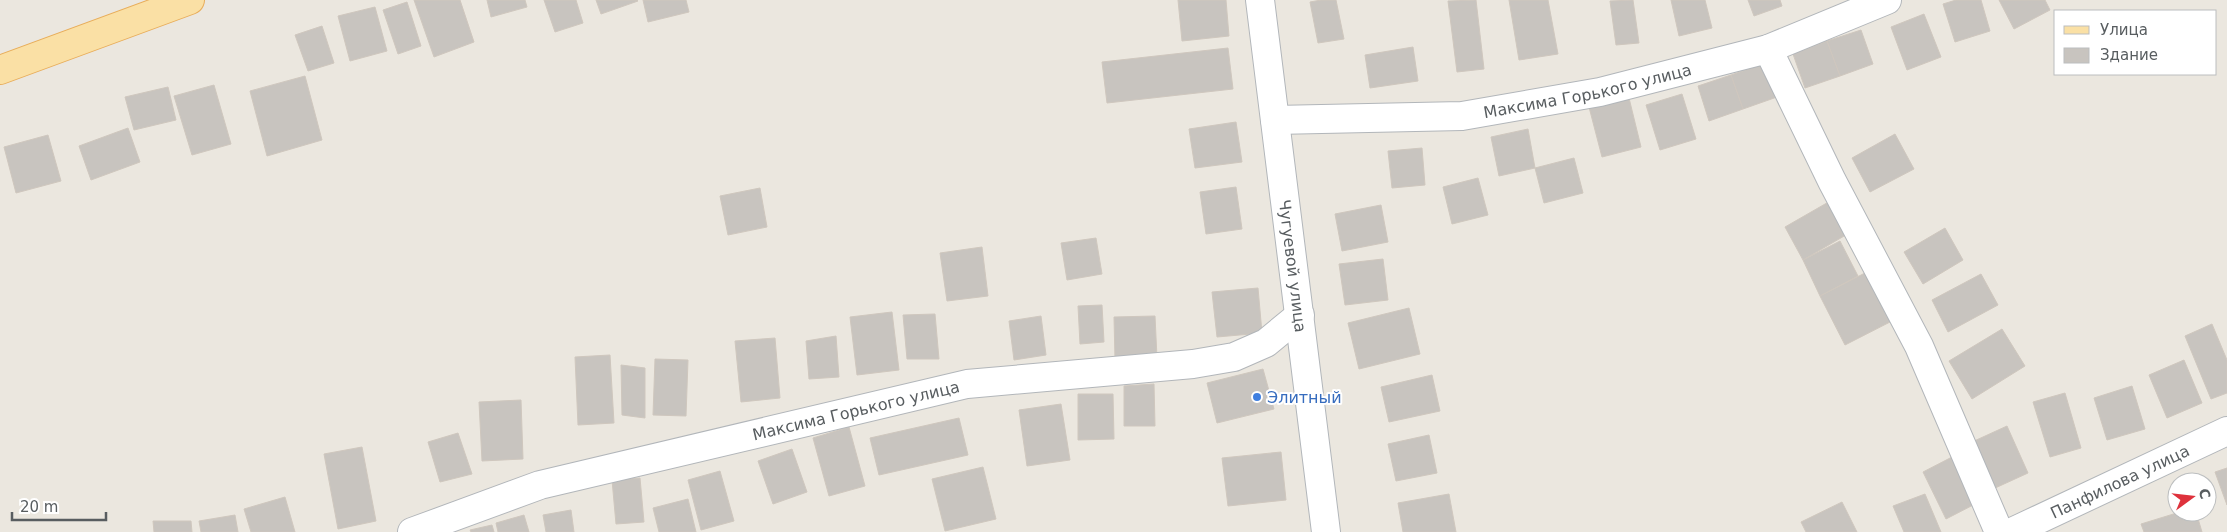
<svg xmlns="http://www.w3.org/2000/svg" width="2227" height="532" font-family="'DejaVu Sans',sans-serif">
<style>
.building{fill:#c8c4bf;stroke:#cfc7be}
.lines{fill:none;stroke-linecap:round;stroke-linejoin:round}
.minor-casing{stroke:#b2b6ba;stroke-width:30}
.major-casing{stroke:#e8ad5a;stroke-width:30}
.minor{stroke:#fff;stroke-width:28}
.major{stroke:#fae0a5;stroke-width:28}
.shop-dot{fill:#3f7fe0;stroke:#fff;stroke-width:2}
.labels{text-anchor:middle;stroke-width:4;stroke-linejoin:round;paint-order:stroke}
.street-label{font-size:16px;fill:#585d60;stroke:#fff}
.shop-label{font-size:16px;fill:#366cbe;stroke:#fff;text-anchor:start}
</style>
<rect width="100%" height="100%" fill="#ebe7df"/>
<!-- building -->
<path class="building" d="M414 0H460L474 42 434 57Z
M487 0H525L527 7 491 17Z
M544 0H576L583 23 555 32Z
M596 0H637L638 1 601 14Z
M643 0H686L689 12 648 22Z
M1178 0H1226L1229 36 1182 41Z
M1321 0H1336L1344 39 1318 43 1310 2Z
M1476 0 1484 69 1457 72 1448 1Z
M1509 0H1548L1558 54 1519 60Z
M1633 0 1639 43 1616 45 1610 1Z
M1671 0H1705L1712 28 1679 36Z
M1748 0H1780L1782 6 1754 16Z
M1956 0H1981L1990 31 1955 42 1943 4Z
M1999 0H2045L2050 10 2014 29Z
M407 2 421 46 398 54 383 10Z
M375 7 387 51 350 61 338 16Z
M1924 14 1941 57 1907 70 1891 27Z
M322 26 334 63 308 71 295 35Z
M1861 30 1873 64 1840 76 1827 41Z
M1827 41 1840 76 1805 88 1793 54Z
M1413 47 1418 81 1370 88 1365 55Z
M1228 48 1233 89 1107 103 1102 62Z
M1766 63 1777 97 1743 109 1731 75Z
M1731 75 1743 109 1709 121 1698 86Z
M305 76 322 140 267 156 250 91Z
M214 85 231 144 192 155 174 96Z
M168 87 176 120 134 130 125 97Z
M1682 94 1696 139 1660 150 1646 105Z
M1629 98 1641 147 1602 157 1589 107Z
M1236 122 1242 162 1195 168 1189 129Z
M128 128 140 162 91 180 79 146Z
M1528 129 1535 168 1499 176 1491 137Z
M1895 134 1914 169 1870 192 1852 158Z
M48 135 61 181 16 193 4 147Z
M1422 148 1425 185 1392 188 1388 151Z
M1574 158 1583 193 1544 203 1535 168Z
M1478 178 1488 215 1452 224 1443 187Z
M1236 187 1242 229 1206 234 1200 192Z
M760 188 767 227 728 235 720 196Z
M1832 200 1851 232 1803 260 1785 227Z
M1381 205 1388 242 1342 251 1335 214Z
M1945 228 1963 260 1923 284 1904 252Z
M1096 238 1102 274 1067 280 1061 243Z
M1840 241 1858 276 1820 296 1803 260Z
M982 247 988 296 947 301 940 253Z
M1383 259 1388 300 1345 305 1339 264Z
M1865 273 1890 322 1845 345 1820 296Z
M1981 274 1998 305 1948 332 1932 300Z
M1258 288 1262 333 1217 337 1212 292Z
M1102 305 1104 342 1080 344 1078 306Z
M1409 308 1420 354 1359 369 1348 323Z
M892 312 899 370 857 375 850 317Z
M935 314 939 359H907L903 315Z
M1041 316 1046 355 1014 360 1009 321Z
M1155 316 1157 358 1115 360 1114 317Z
M2212 324 2227 360V393L2211 399 2185 336Z
M2002 329 2025 366 1972 399 1949 361Z
M836 336 839 377 809 379 806 341Z
M775 338 780 398 741 402 735 341Z
M610 355 614 423 578 425 575 357Z
M655 359 688 360 686 416 653 415Z
M2184 360 2202 403 2167 418 2149 375Z
M621 365 645 368V418L622 415Z
M1263 369 1274 409 1217 423 1207 383Z
M1432 375 1440 411 1389 422 1381 387Z
M1154 384 1155 426H1124V386Z
M2132 386 2145 429 2107 440 2094 398Z
M2065 393 2081 448 2050 457 2033 402Z
M1078 394H1113L1114 439 1078 440Z
M521 400 523 459 482 461 479 402Z
M1061 404 1070 460 1027 466 1019 410Z
M959 418 968 455 879 475 870 438Z
M2007 426 2028 473 1993 489 1972 442Z
M849 427 865 486 829 496 813 438Z
M458 433 472 474 440 482 428 442Z
M1429 435 1437 473 1396 481 1388 444Z
M362 447 376 521 338 529 324 454Z
M792 449 807 492 773 504 758 461Z
M1281 452 1286 500 1228 506 1222 458Z
M1954 456 1977 503 1946 519 1923 472Z
M983 467 996 519 945 531 932 479Z
M2227 468V505L2215 472Z
M720 471 734 521 701 530 688 480Z
M640 478 644 522 616 524 612 480Z
M1449 494 1456 532H1403L1398 503Z
M1925 494 1941 532H1904L1893 506Z
M285 497 295 532H251L244 509Z
M688 499 696 532H659L653 508Z
M1842 502 1857 532H1806L1801 522Z
M571 510 574 532H546L543 515Z
M2180 512H2196L2202 532H2144L2141 524Z
M235 515 238 532H201L199 521Z
M524 515 529 532H498L496 523Z
M153 521H191L192 532H154Z
M492 525 494 532H471L470 530Z"/>
<g class="lines">
<!-- minor casing -->
<g class="minor-casing">
<g id="minor">
<path id="s1" d="M1260 0 1326 532"/>
<path d="M1768 49 1832 181 1919 346 1999 532"/>
<path id="s2" d="M1275 120 1462 116 1600 92 1768 49 1887 0"/>
<path id="s3" d="M412 532 540 485 967 384 1193 364 1234 357 1266 343 1300 315"/>
<path id="s4" d="M2012 532 2227 431"/>
</g>
</g>
<!-- major casing -->
<g class="major-casing">
<path id="major" d="M0 70 190 0"/>
</g>
<!-- minor -->
<use href="#minor" class="minor"/>
<!-- major -->
<use href="#major" class="major"/>
</g>
<!-- markers -->
<circle class="shop-dot" cx="1257" cy="397" r="5"/>
<g class="labels">
<!-- street labels -->
<g class="street-label">
<text dy="6" stroke="none"><textPath href="#s2" startOffset="315">Максима Горького улица</textPath></text>
<text dy="6" stroke="none"><textPath href="#s1" startOffset="268">Чугуевой улица</textPath></text>
<text dy="6" stroke="none"><textPath href="#s3" startOffset="461">Максима Горького улица</textPath></text>
<text dy="6" stroke="none"><textPath href="#s4" startOffset="119">Панфилова улица</textPath></text>
</g>
<!-- shop labels -->
<g class="shop-label">
<text x="1267" y="403">Элитный</text>
</g>
</g>
<!-- legend -->
<rect x="2054" y="10" width="162" height="65" fill="#ffffff" stroke="#bcbebf"/>
<rect x="2064" y="26" width="25" height="8" fill="#fae0a5" stroke="#bcbebf"/>
<text x="2100" y="35" font-size="15" fill="#585d60">Улица</text>
<rect x="2064" y="48" width="25" height="15" fill="#c8c4bf" stroke="#bcbebf"/>
<text x="2100" y="60" font-size="15" fill="#585d60">Здание</text>
<!-- north arrow -->
<g transform="translate(2192 497) rotate(75)"><circle r="24" fill="#ffffff" stroke="#bcbebf"/>
<path d="M0-4L9 19L0 12L-9 19Z" fill="#de323c"/>
<text y="-8" font-size="14" font-weight="bold" text-anchor="middle" fill="#585d60">С</text>
</g>
<!-- scale -->
<path d="M12 512v8h94v-8" fill="none" stroke="#585d60" stroke-width="2.5"/>
<text x="20" y="512" font-size="15" fill="#585d60" stroke="#ffffff" stroke-width="4" paint-order="stroke">20 m</text>
</svg>
